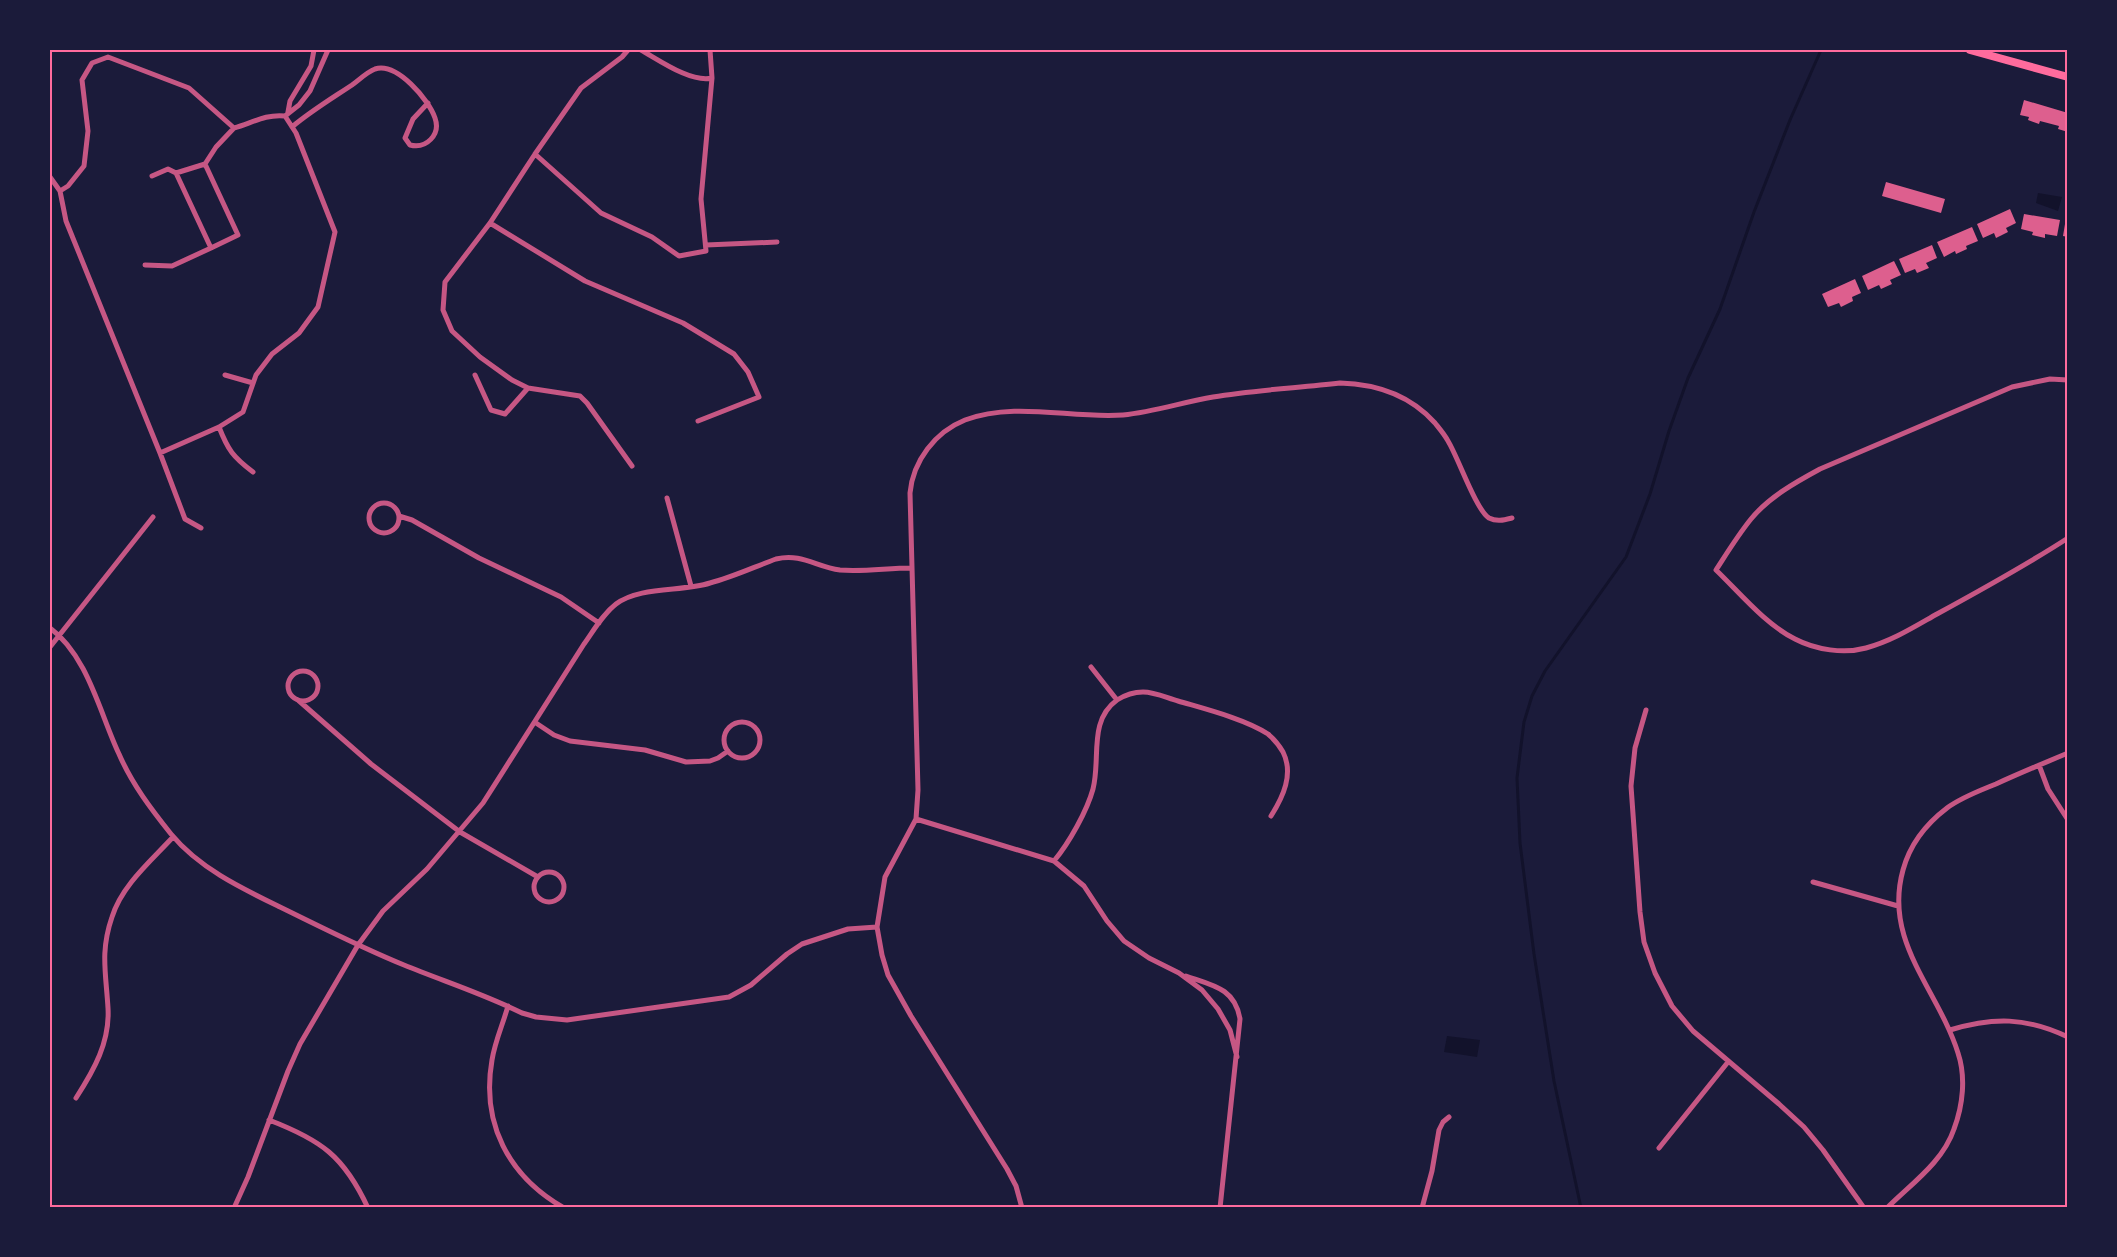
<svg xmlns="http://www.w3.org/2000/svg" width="2117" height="1257" font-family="'Fira Sans Condensed',sans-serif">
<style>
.water{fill:#12122b}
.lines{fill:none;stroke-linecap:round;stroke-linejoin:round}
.stream{stroke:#12122b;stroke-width:3}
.building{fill:#dd5f8e}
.minor{stroke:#c65784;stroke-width:5}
.primary{stroke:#ff6b9d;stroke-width:8}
.neatline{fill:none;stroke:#ff6b9d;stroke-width:2}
</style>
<rect width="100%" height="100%" fill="#1b1b3a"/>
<!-- water -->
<path class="water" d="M2038 193 2062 197 2058 211 2036 203Z
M1447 1036 1480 1040 1477 1057 1444 1052Z"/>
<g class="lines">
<!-- stream -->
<path class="stream" d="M1581 1208 1554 1081 1534 954 1520 843 1517 778 1524 722 1532 696 1545 671 1626 557 1650 494 1669 431 1688 378 1720 309 1754 212 1790 120 1821 50"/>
</g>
<!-- building -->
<path class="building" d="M2024 100 2068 113V132L2058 129 2059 126 2040 121 2039 124 2028 120 2029 117 2020 115Z
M1886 182 1945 199 1941 213 1882 196Z
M2010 209 2016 223 2006 228 2008 232 1996 238 1994 233 1983 238 1977 224Z
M2024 214 2060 220 2057 236 2045 234V238L2032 235 2033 232 2021 229Z
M2066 218H2068V237L2063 236Z
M1972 227 1978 241 1966 246 1967 249 1956 254 1955 251 1944 257 1937 242Z
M1932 245 1937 258 1926 263 1929 268 1917 273 1915 269 1905 273 1899 259Z
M1894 261 1901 275 1890 280 1892 284 1881 289 1879 285 1868 290 1862 276Z
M1855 279 1861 293 1852 297 1853 301 1841 307 1839 303 1828 307 1822 294Z"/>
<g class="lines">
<!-- minor -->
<path class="minor" d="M628 50 622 57 581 88 535 154 490 223 445 282 443 310 452 331 480 357 512 380 528 388 580 396 587 403 632 466
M641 50C659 60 691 83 712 78
M288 112 290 101 311 66 314 50
M285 116 299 105 310 91 328 50
M292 127C311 111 331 99 352 85 359 80 367 72 375 69 397 62 429 100 435 118 441 135 426 149 410 145L405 138 413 119 428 103
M535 154 601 213 652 237 679 256 706 251 701 199 712 78 710 50
M205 164 238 235 211 248
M152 176 168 169 176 173 205 164 216 147 234 128
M50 177 60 191 66 221 160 453 185 519 201 528
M60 191 68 186 84 166 88 131 82 80 92 63 108 57 189 88 234 128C252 123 265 114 285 116
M490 223 585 281 683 323 734 354 748 372 759 397 698 421
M706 245 777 242
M145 265 172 266 211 248 176 173
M225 375 253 383
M475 375 491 410 505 414 528 388
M2068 380 2050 379 2012 387 1820 469C1796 482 1769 497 1751 519 1738 535 1727 553 1716 570 1739 592 1766 625 1795 639 1816 650 1844 654 1866 648 1892 641 1914 627 1937 614 1981 590 2025 566 2068 538
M219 427C228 450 233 457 253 472
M160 453 219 427 243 412 256 375 272 354 299 333 318 307 335 232 296 133 285 116
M667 498 691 586
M369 518a15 15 0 1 1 30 0a15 15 0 1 1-30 0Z
M399 516 412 520 479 558 561 597 599 623
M50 628C88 656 100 714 119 754 132 784 151 809 171 834 199 868 241 888 280 907 321 927 362 948 404 965 443 981 484 994 522 1013L536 1017 567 1020 729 997 751 985 787 954 802 944 848 929 877 927
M50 647 153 517
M1091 667 1117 700
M288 686a15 15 0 1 1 30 0a15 15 0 1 1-30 0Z
M298 700 371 764 460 832 538 877
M1646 710 1635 748 1631 786 1640 912 1644 942 1655 973 1672 1006 1693 1031 1779 1104 1804 1127 1823 1150 1864 1208
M724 740a18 18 0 1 1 36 0a18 18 0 1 1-36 0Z
M536 723 554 735 570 741 645 750 686 762 710 761 718 758 728 751
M2039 765 2048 789 2068 820
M916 819 1054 861 1084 886 1107 921 1124 941 1149 958 1179 973 1202 990 1218 1009 1230 1030 1237 1057
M1054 861C1069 843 1087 811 1093 789 1101 758 1088 721 1117 700 1125 695 1134 692 1143 692 1155 692 1167 698 1178 701 1205 709 1245 719 1268 734 1274 739 1279 745 1283 752 1294 774 1283 797 1271 816
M534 887a15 15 0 1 1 30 0a15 15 0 1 1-30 0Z
M1813 882 1898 906
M1186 976C1212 985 1235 988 1240 1019L1220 1208
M508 1006C503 1024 495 1041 492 1060 481 1123 508 1176 564 1208
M1950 1030C1993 1017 2026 1017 2068 1037
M76 1098C94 1070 110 1042 108 1008 106 973 100 952 112 917 122 885 151 861 173 837
M269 1120C321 1140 344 1156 368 1208
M1659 1148 1728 1062
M234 1208 248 1177 288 1071 300 1044 358 945 383 911 427 869 483 803 584 644C594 630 603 614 616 604 640 586 682 592 710 583 733 577 754 567 776 559 802 553 816 567 840 570 863 572 888 568 911 568
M1022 1208 1016 1186 1007 1169 911 1016 888 975 882 955 877 927 885 877 916 819 918 790 910 493C913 461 935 432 965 420 1016 401 1071 419 1123 415 1154 412 1183 402 1213 397 1254 390 1297 388 1340 383 1375 384 1410 395 1435 423 1439 428 1445 435 1448 441 1458 457 1476 510 1489 518 1497 522 1504 520 1512 518
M1422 1208 1432 1171 1439 1130 1443 1122 1449 1117
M1887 1208C1911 1184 1943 1162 1954 1129 1963 1105 1966 1077 1958 1053 1938 989 1883 942 1903 870 1910 844 1926 824 1947 808 1962 797 1979 791 1996 784 2020 773 2044 763 2068 753"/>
<!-- primary -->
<path class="primary" d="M1970 50 2068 77"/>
</g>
<!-- border -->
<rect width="2117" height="1257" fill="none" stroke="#1b1b3a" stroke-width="102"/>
<rect x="51" y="51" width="2015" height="1155" class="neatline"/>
</svg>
